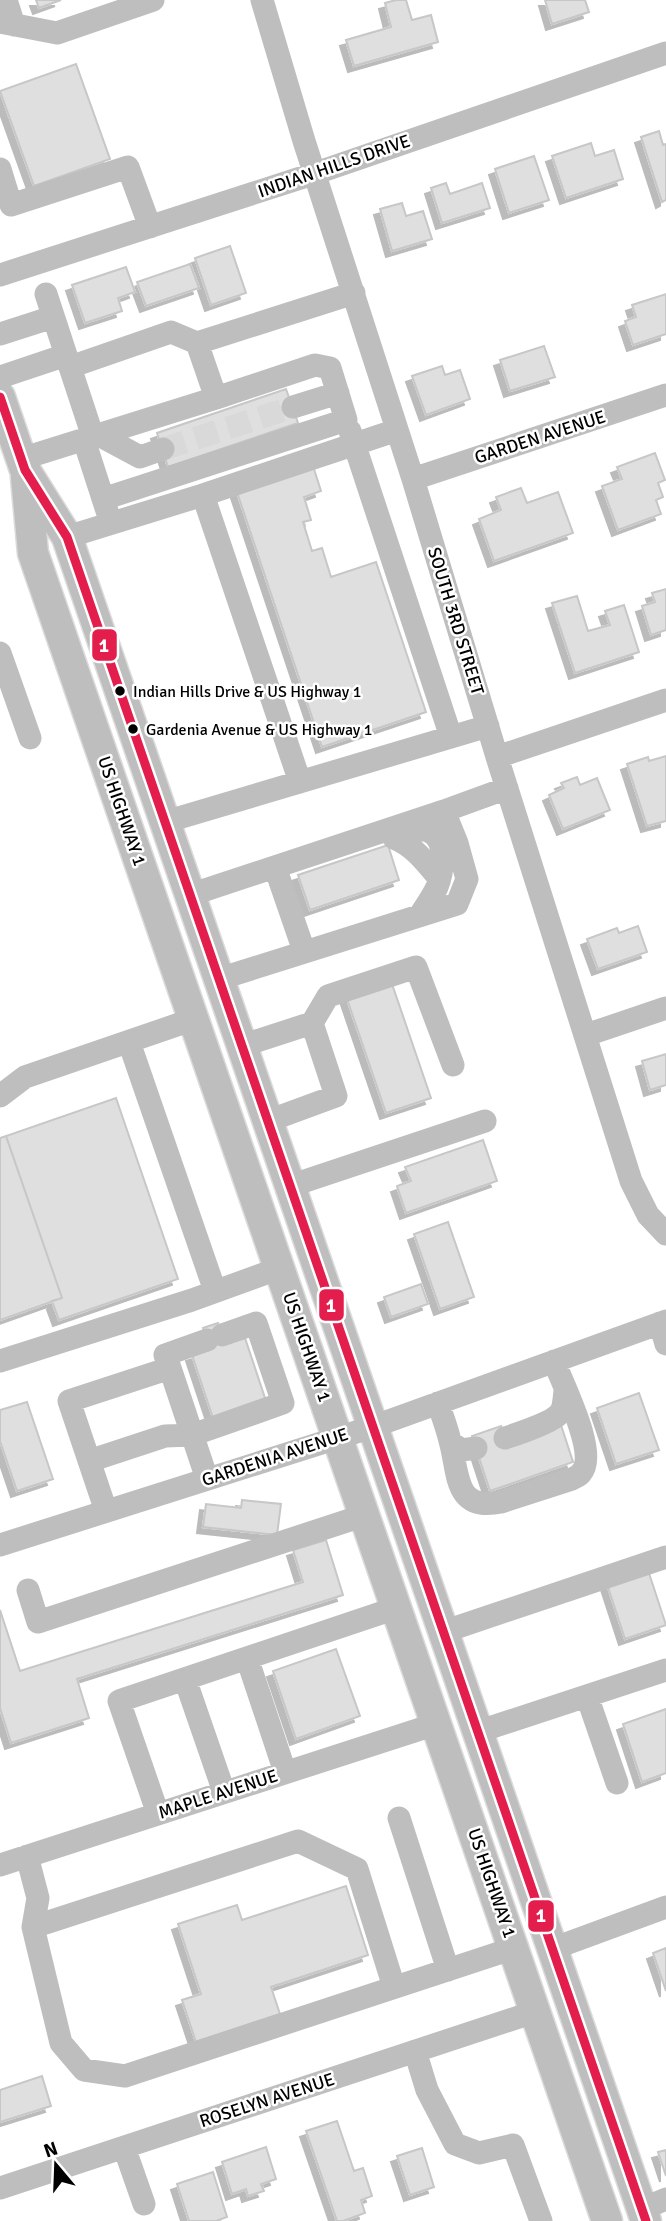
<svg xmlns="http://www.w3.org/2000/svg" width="666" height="2221" font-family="Signika,sans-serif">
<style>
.building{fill:#dfdfdf;stroke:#c7c7c7;stroke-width:2;filter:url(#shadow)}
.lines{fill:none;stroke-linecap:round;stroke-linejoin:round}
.minor-tunnel{stroke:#d9d9d9;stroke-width:23;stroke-dasharray:23 11;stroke-linecap:butt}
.major-casing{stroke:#dbdbdb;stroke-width:33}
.minor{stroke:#bebebe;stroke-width:23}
.major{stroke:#bebebe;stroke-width:30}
.bus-1-casing{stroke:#fff;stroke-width:14}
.bus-1{stroke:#e31d4c;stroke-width:9}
.bus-dot{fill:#000;stroke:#fff;stroke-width:2.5}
.labels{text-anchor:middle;stroke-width:5;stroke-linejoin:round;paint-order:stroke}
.bus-label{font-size:16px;fill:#000;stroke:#fff;text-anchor:start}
.street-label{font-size:18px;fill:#000;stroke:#fff}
.line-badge{stroke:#fff;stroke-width:2.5}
.badge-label{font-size:19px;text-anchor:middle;font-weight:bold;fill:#fff}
</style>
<defs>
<filter id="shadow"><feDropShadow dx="-6" dy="6" stdDeviation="0" flood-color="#0004"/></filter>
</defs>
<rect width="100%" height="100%" fill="#fff"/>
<!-- building -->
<path class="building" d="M36 0H61L39 8Z
M396 0H406L412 20 431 15 438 42 354 66 346 40 391 27 385 3Z
M545 0H585L589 12 552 24Z
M76 64 110 159 34 186 0 91Z
M659 131 663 145 666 144V200L662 202 641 137Z
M591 143 595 156 614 150 623 179 566 198 552 156Z
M534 156 549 200 509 213 495 169Z
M446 183 450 194 482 183 490 208 442 223 431 188Z
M402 203 406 216 423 211 432 239 392 251 380 209Z
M230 246 246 293 211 305 195 258Z
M190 264 199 288 146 306 137 282Z
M126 267 135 292 118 298 122 311 85 323 72 285Z
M666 294V334L633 345 625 321 636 317 632 305Z
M544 346 555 377 510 391 500 360Z
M442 366 445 375 460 370 470 399 426 415 412 376Z
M286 389 298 423 168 467 157 433Z
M655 453 665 480 658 483 663 497 656 500 661 514 618 530 602 486 622 479 617 467Z
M313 466 321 491 304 497 311 520 303 522 312 551 322 548 331 577 376 562 426 712 322 747 237 492Z
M521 488 527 503 558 492 573 533 494 561 479 519 501 510 496 497Z
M666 589V630L651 635 642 606 655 602 652 593Z
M577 596 588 631 610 625 605 611 624 605 639 652 575 673 552 603Z
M666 756V821L647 826 627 764 648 757 649 761Z
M577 777 580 785 597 778 610 810 563 829 549 795 564 788 561 783Z
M388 845 399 880 310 910 298 875Z
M638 926 647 952 598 969 587 939 617 928 619 933Z
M391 981 431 1098 386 1113 346 996Z
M666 1054V1085L650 1090 642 1061Z
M116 1098 178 1279 59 1320 52 1301 62 1298 6 1136Z
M6 1136 62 1298 0 1320V1138Z
M483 1140 497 1181 406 1213 397 1186 411 1181 405 1167Z
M448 1222 474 1297 440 1309 414 1234Z
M421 1284 428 1304 391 1317 384 1297Z
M218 1323 225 1344 245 1338 266 1401 213 1418 192 1355 210 1350 203 1328Z
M639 1393 659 1450 616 1464 597 1408Z
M27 1402 53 1479 17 1491 0 1441V1410Z
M561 1425 573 1462 490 1491 472 1436 501 1426 507 1443Z
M242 1500 281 1504 277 1535 203 1527 206 1504 241 1508Z
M326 1540 343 1595 77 1679 89 1718 11 1743 0 1708V1610L20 1671 303 1582 293 1550Z
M647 1567 666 1625 625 1639 606 1581Z
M336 1649 360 1716 296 1739 273 1671Z
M666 1709V1773L642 1782 623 1724Z
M346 1886 368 1955 271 1987 280 2014 196 2042 182 2000 201 1994 178 1924 237 1905 242 1920Z
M666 1948V1991L653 1953Z
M42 2076 51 2106 0 2122V2090Z
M337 2121 354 2171 363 2168 372 2196 361 2200 365 2213 343 2221H337L306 2131Z
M266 2147 276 2179 261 2184 264 2191 248 2196 246 2189 232 2194 222 2162Z
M422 2148 434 2187 410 2195 397 2156Z
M666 2150V2176L658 2152Z
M213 2172 227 2217 216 2221H189L177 2184Z"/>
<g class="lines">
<!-- minor-tunnel -->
<path class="minor-tunnel" d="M163 449 293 407"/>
<!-- major casing -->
<g class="major-casing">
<path id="major" d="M0 397 25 470 67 537 646 2221
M26 477 33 553 607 2221"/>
</g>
<!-- minor -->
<path class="minor" d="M6 0 14 25
M262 0 304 141 413 479 497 757 631 1181 648 1215 666 1234
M0 22 57 33 153 0
M0 169 11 205 128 167 150 227
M0 275 316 173 666 53
M46 294 66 355
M0 334 53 317
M70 367 171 332 197 343
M0 377 66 355 93 437
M293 407 338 393
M350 431 451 737
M99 435 140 457 163 449
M84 440 108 514
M21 459 216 398 197 343 354 293
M413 479 666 395
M203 495 300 782
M103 499 346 420 330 368 315 365 216 398
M67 537 203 495 397 430
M0 653 30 738
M497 757 666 700
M444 811 507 788
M165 822 488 726
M401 835C410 833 420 828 428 831 448 838 443 872 437 887 433 896 426 906 420 915
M394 838C414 846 426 863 439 878
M275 867 304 951
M190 895 444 811 457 843 467 879 457 904 219 979
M312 1023 328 996 416 967 453 1065
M586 1035 666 1008
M129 1042 215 1291
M241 1046 312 1023 336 1096 268 1121
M0 1096 25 1077 194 1019
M290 1186 485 1121
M660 1323 666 1344
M0 1361 192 1300 280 1268
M170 1368 165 1355 207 1340
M438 1403C442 1415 447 1428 450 1441 459 1472 453 1512 501 1502L572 1479C575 1477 579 1476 581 1473 599 1454 562 1383 554 1361
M505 1438C517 1434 551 1423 559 1414 564 1409 564 1398 565 1391
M451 1443 462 1450 476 1448
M89 1461 165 1436 192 1435 283 1403 256 1323 222 1335
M106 1511 69 1401 170 1368 207 1479
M0 1545 372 1427 666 1321
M28 1590 38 1622 365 1515
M443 1632 666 1557
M247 1658 285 1772
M185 1679 224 1792
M587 1696 617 1783
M477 1732 666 1670
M158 1814 119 1701 396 1608
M399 1818 448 1970
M27 1856 38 1898 33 1927 61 2043 84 2070 125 2076 514 1948
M0 1865 436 1724
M33 1927 298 1841 357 1869 394 1987
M552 1949 666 1907
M415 2051 427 2090 455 2144 479 2153 513 2145 541 2221
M124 2147 144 2204
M0 2188 534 2012
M642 2209 666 2199"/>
<!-- major -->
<use href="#major" class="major"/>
<!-- bus-1 casing -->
<g class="bus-1-casing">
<path id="bus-1" d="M0 397 25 470 67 537 646 2221"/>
</g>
<!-- bus-1 -->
<use href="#bus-1" class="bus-1"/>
</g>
<!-- markers -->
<g class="bus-dot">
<circle cx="120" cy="691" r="6"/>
<circle cx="133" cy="729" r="6"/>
</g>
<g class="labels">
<!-- bus labels -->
<g class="bus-label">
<text x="133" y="697">Indian Hills Drive &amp; US Highway 1</text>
<text x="146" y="735">Gardenia Avenue &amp; US Highway 1</text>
</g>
<!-- street labels -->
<g class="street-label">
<text transform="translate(334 166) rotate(-19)" y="6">INDIAN HILLS DRIVE</text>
<text transform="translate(540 437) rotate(-18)" y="6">GARDEN AVENUE</text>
<text transform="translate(456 621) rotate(73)" y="6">SOUTH 3RD STREET</text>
<text transform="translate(122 811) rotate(71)" y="6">US HIGHWAY 1</text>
<text transform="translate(307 1347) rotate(71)" y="6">US HIGHWAY 1</text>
<text transform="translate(275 1457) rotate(-18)" y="6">GARDENIA AVENUE</text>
<text transform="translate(218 1794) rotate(-18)" y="6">MAPLE AVENUE</text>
<text transform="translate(492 1883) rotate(71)" y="6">US HIGHWAY 1</text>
<text transform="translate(267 2100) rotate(-18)" y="6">ROSELYN AVENUE</text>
</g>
</g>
<g class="line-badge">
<rect x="91" y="628" width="27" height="34" rx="7" fill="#e31d4c"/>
<rect x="318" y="1288" width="27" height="34" rx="7" fill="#e31d4c"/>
<rect x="527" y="1899" width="28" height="34" rx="7" fill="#e31d4c"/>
</g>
<g class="badge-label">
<text x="104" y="652">1</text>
<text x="331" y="1312">1</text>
<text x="541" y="1922">1</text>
</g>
<!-- north arrow -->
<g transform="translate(56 2165) rotate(341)" stroke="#ffffff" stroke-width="5" paint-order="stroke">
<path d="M0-5L12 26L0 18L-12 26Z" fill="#000000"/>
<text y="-10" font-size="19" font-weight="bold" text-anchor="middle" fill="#000000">N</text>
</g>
</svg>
